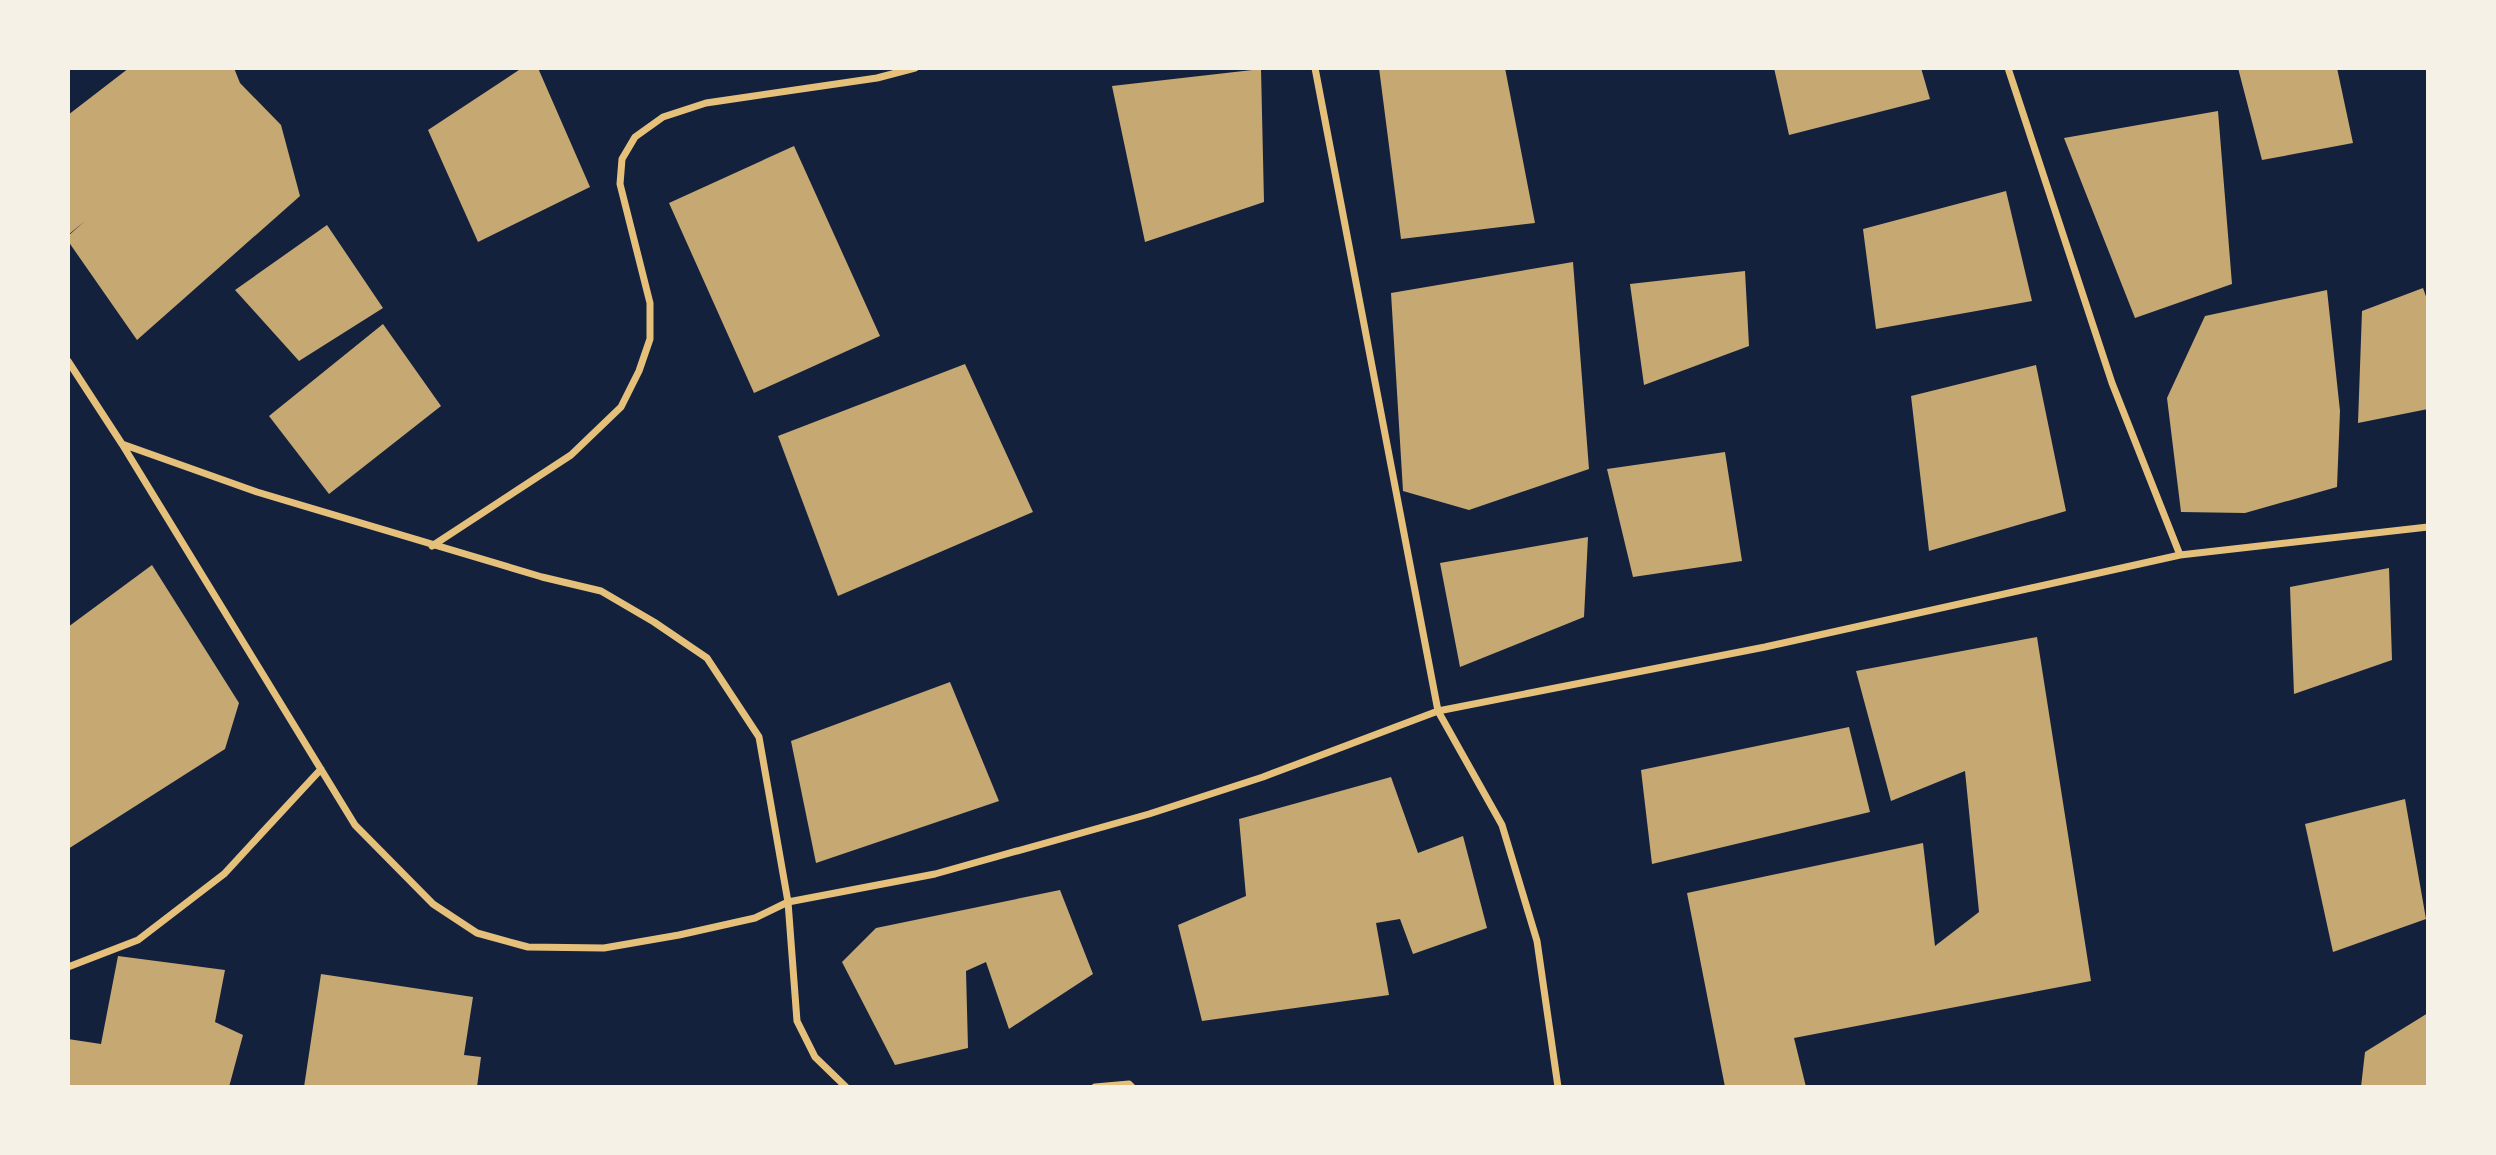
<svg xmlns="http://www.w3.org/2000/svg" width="2496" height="1155" font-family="'DM Sans',sans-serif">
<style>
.building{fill:#c6a872}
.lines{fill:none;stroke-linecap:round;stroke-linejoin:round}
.minor{stroke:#e5c07b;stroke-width:7}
</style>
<rect width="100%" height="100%" fill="#14213d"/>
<!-- building -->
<path class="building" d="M129 68H234L240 83 281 125 300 196 137 340 68 241V236L85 221 68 235V115Z
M522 68H538L590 187 478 242 428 130Z
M1379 68H1505L1535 223 1401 239Z
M1774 68H1921L1930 99 1789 135Z
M2238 68H2337L2353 143 2262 160Z
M1261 69 1264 202 1145 242 1112 86Z
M2218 111 2232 284 2135 318 2064 138Z
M794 146 880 336 754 393 669 203Z
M2006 191 2032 301 1876 329 1863 229Z
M327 225 383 308 299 361 235 290Z
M1573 262 1589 469 1469 510 1403 491 1391 293Z
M1745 271 1749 346 1644 385 1630 284Z
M2423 288 2428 302V409L2358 423 2362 311Z
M2327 290 2340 411 2337 487 2245 513 2181 512 2167 398 2205 316Z
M383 324 441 406 329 494 269 416Z
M965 364 1033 512 838 596 778 436Z
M2036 365 2066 511 1929 551 1911 396Z
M1725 452 1742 561 1633 577 1607 469Z
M1588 537 1584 617 1460 667 1440 563Z
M152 565 239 703 225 749 68 849V627Z
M2389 568 2392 660 2294 694 2290 587Z
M2037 637 2091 981 1794 1038 1806 1087H1725L1687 893 1923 843 1935 946 1979 912 1965 771 1891 801 1856 671Z
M950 682 999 801 816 863 791 741Z
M1849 727 1870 812 1652 864 1641 770Z
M1391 777 1418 853 1463 836 1487 928 1413 954 1400 919 1376 923 1389 995 1202 1021 1178 925 1246 896 1239 819Z
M2405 799 2426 919 2333 952 2305 824Z
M1060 890 1093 974 1009 1029 986 962 966 971 968 1048 895 1065 842 962 876 928Z
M118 956 225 970 215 1022 243 1035 229 1087H68V1039L101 1044Z
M321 974 473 997 464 1055 481 1057 477 1087H304Z
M2428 1013V1087H2361L2365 1052Z"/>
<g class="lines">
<!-- minor -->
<path class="minor" d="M1315 68 1438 711 1502 825 1537 941 1558 1087
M2008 68 2112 383 2180 555
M68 361 122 444 257 492 542 577 601 591 654 622 707 658 759 737 788 902 935 874 1149 814 1263 777 1438 711 1765 647 2180 555 2428 527
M122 444 355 825 433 904 477 933 528 947 604 948 679 935 755 918 788 902 797 1021 815 1057 846 1087
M432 546 571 455 621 407 639 371 650 339V303L620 184 622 159 635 137 663 117 706 103 877 78 915 68
M68 967 138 940 224 874 321 769
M1095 1087 1129 1084 1132 1087"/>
</g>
<!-- border -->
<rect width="2496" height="1155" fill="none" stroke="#f6f1e7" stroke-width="140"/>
</svg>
